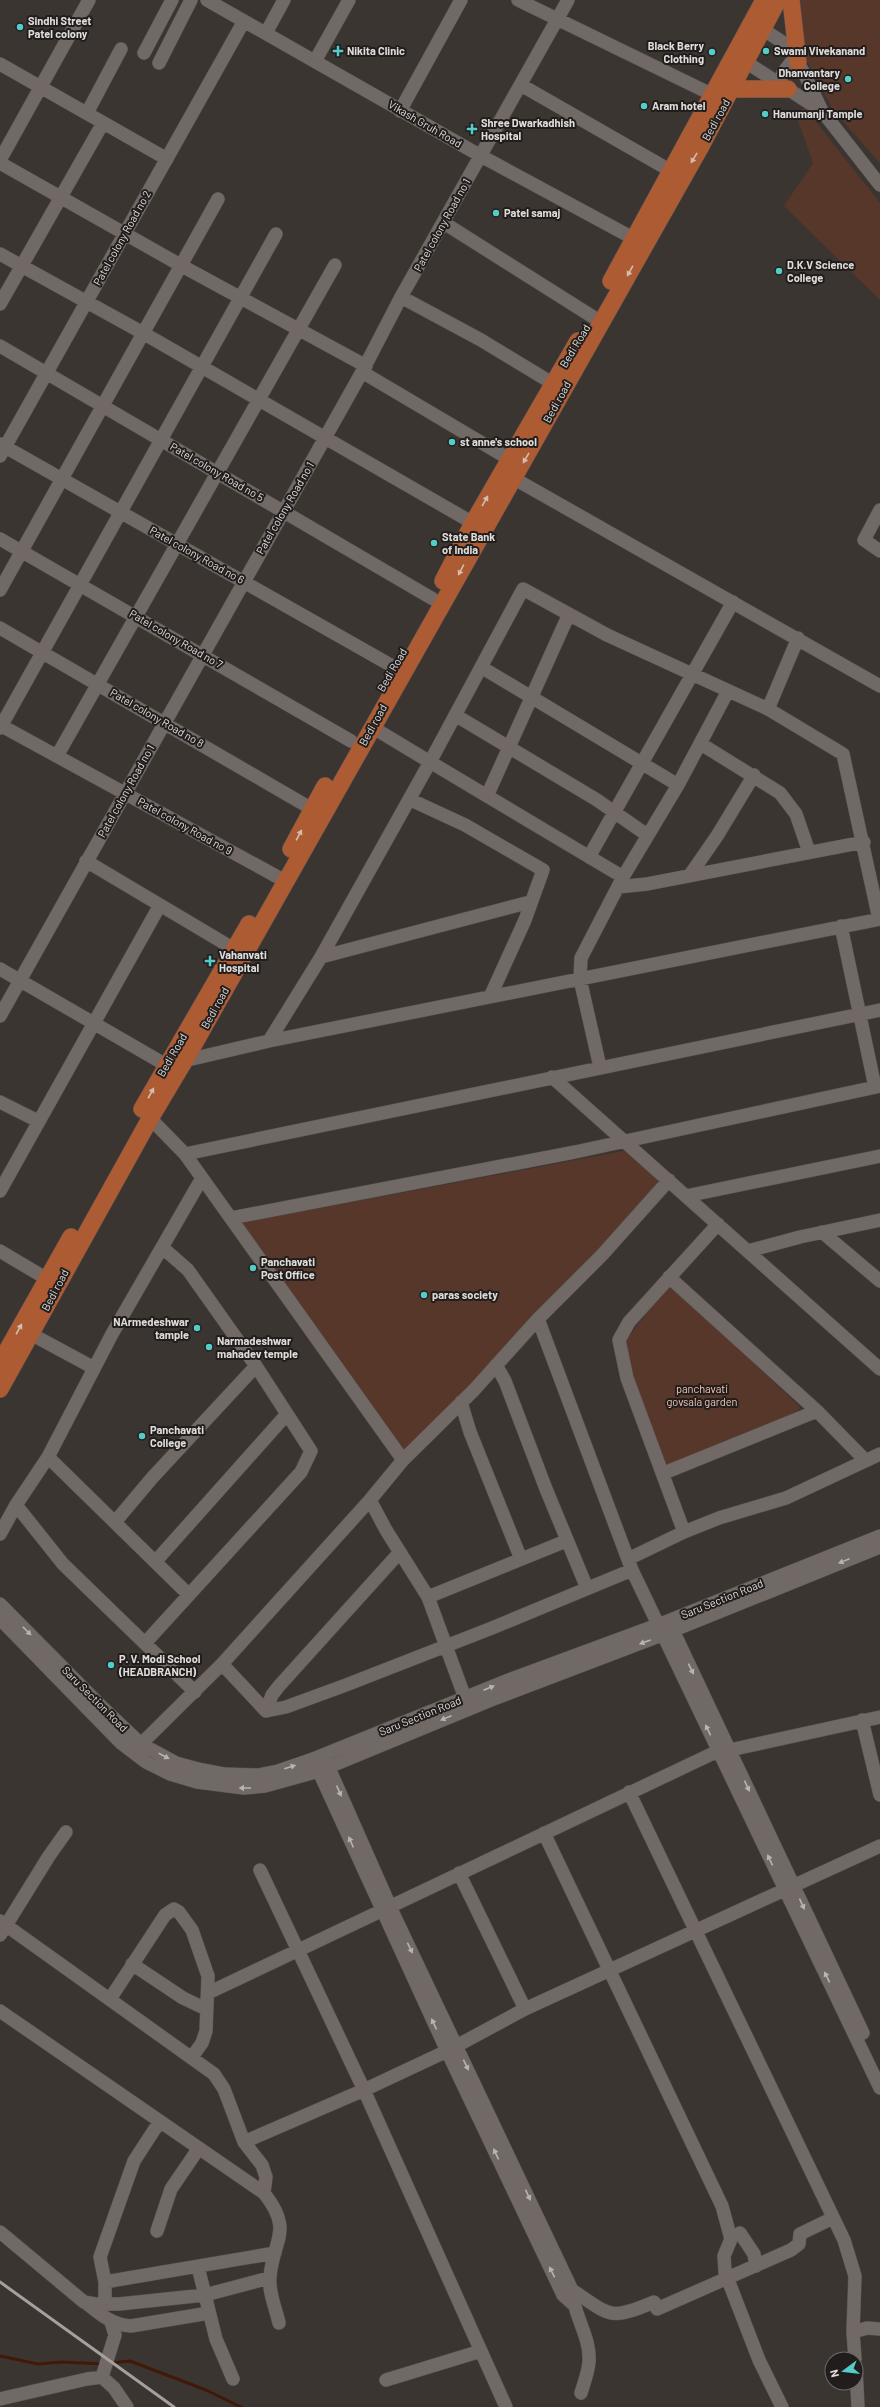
<svg xmlns="http://www.w3.org/2000/svg" width="880" height="2407" font-family="Barlow,sans-serif">
<style>
.green{fill:#58372b}
.lines{fill:none;stroke-linecap:round;stroke-linejoin:round}
.stream{stroke:#411908;stroke-width:3}
.minor-casing{stroke:#575250;stroke-width:14}
.major-casing{stroke:#575250;stroke-width:18}
.minor{stroke:#706966;stroke-width:13}
.major{stroke:#ad5b33;stroke-width:17}
.rail{stroke:#a5a09e;stroke-width:3}
.oneway{fill:#d3bcb0}
.oneway2{fill:#b9b4b1}
.poi-dot{fill:#54cdc8;stroke:#201d1c;stroke-width:1.5}
.labels{text-anchor:middle;stroke-width:4;stroke-linejoin:round;paint-order:stroke}
.poi-label{font-size:11px;font-weight:bold;fill:#e0dcda;stroke:#201d1c;text-anchor:start}
.street-label{font-size:11px;fill:#e0dcda;stroke:#201d1c}
.park-label{font-size:11px;fill:#f6c7b5;stroke:#201d1c}
</style>
<rect width="100%" height="100%" fill="#3b3532"/>
<!-- green -->
<path class="green" d="M798 0H880V163L833 110 806 59Z
M805 108 880 203V300L784 206 813 163 795 112Z
M624 1151 656 1178 659 1182 657 1190 495 1367 403 1455 236 1224Z
M669 1283 800 1407 790 1421 667 1467 632 1374 626 1341Z"/>
<g class="lines">
<!-- stream -->
<path class="stream" d="M0 2356 38 2364 62 2362 103 2364
M110 2363 130 2361 206 2390 241 2407"/>
<!-- minor casing -->
<g class="minor-casing">
<path id="minor" d="M207 0 481 156 642 243
M518 0 713 95
M756 25 787 45 804 73 822 111 880 185
M266 33 284 0
M144 53 172 0
M738 57 822 111
M315 61 349 0
M159 63 191 0
M0 64 167 159
M779 83 783 73 795 57
M521 85 671 171
M400 111 461 0
M87 113 121 49
M0 160 89 0
M0 163 182 266 366 366
M444 223 593 317
M0 254 143 333 473 523
M401 297 481 340 552 383
M0 304 103 123
M0 346 433 599
M362 372 509 459
M0 444 394 667
M0 456 244 21
M506 474 880 686
M880 510 864 540 880 551
M0 539 351 741
M0 590 218 199
M0 628 312 809
M481 667 678 785
M768 709 798 638
M455 715 597 800 647 835
M0 725 285 881
M372 727 430 762 523 589 607 635 768 709 843 754 879 919
M0 728 276 234
M701 744 780 793 796 814 809 852
M57 756 335 265
M487 796 569 614
M411 800 465 825 543 870 525 920 490 997
M589 857 733 602
M86 861 234 949
M690 875 717 836 754 775
M618 887 647 884 864 842
M841 926 875 1087
M321 957 530 902
M0 969 166 1065 269 1041 880 919
M0 1016 362 372 401 297 568 0
M269 1041 321 957 430 762 623 877
M600 1067 580 979 581 958 623 877 678 785 728 691
M552 1077 880 1369
M0 1102 38 1121
M144 1112 185 1154 403 1460
M185 1154 880 1010
M0 1191 160 905
M686 1196 880 1156
M231 1218 575 1152 880 1086
M822 1232 880 1281
M0 1251 47 1279
M748 1251 800 1237 880 1220
M669 1277 817 1411 865 1460
M538 1319 632 1570 880 2088
M31 1334 94 1368
M496 1365 505 1381 546 1489 587 1588
M461 1402 470 1432 521 1559
M48 1457 189 1595
M664 1473 817 1411
M370 1500 386 1530 428 1597 465 1698
M16 1505 63 1564 195 1692
M115 1522 152 1478 256 1366
M684 1532 627 1378 619 1340 629 1322 718 1224
M0 1534 16 1505 48 1457 112 1334 202 1178
M628 1559 684 1532 719 1518 786 1498 880 1454
M155 1562 287 1414
M428 1597 566 1541
M0 1604 101 1706 141 1744 176 1763 198 1769 224 1774 258 1775 278 1771 313 1759 511 1679 668 1621 880 1536
M0 1619 121 1743 146 1762 170 1774 197 1782 244 1788 265 1786 319 1771 491 1700 662 1635 880 1547
M670 1624 863 2033
M146 1642 301 1472 311 1451 256 1366 188 1270 163 1248
M222 1664 266 1711
M266 1711 286 1707 346 1685 492 1628 632 1570
M266 1711 272 1695 279 1686 400 1552
M862 1720 880 1795
M141 1744 222 1664 370 1500 403 1460 474 1390 538 1319 602 1255 669 1180
M325 1759 393 1913 572 2290C573 2315 591 2337 589 2362 588 2373 584 2383 581 2393
M315 1763 447 2051 563 2295 573 2304
M629 1792 844 2240 855 2276 853 2332 855 2359
M544 1833 722 2206 731 2239 724 2256 725 2272 759 2360 782 2407
M260 1870 364 2090 506 2407
M459 1873 525 2009
M0 1921 214 2074 224 2089 244 2142 262 2165 266 2177 264 2193
M0 1935 49 1856 66 1832
M132 1964 183 1998 206 2009
M208 1993 718 1751 730 1750 880 1717
M110 1999 165 1915 174 1909 179 1912 192 1930 208 1976 206 2031 202 2043 192 2057
M0 2011 264 2193C294 2231 273 2239 270 2277 268 2291 276 2309 279 2323
M244 2142 364 2090 447 2051 525 2009 880 1846
M157 2231 171 2189 199 2148
M0 2232 84 2302 95 2304H119L205 2295 269 2278
M740 2233 754 2254 756 2266
M198 2267 216 2339 233 2379
M105 2282 275 2253
M572 2290C611 2316 609 2321 654 2302
M85 2302C100 2314 112 2325 131 2326L209 2313
M105 2304V2282L100 2257 134 2161 160 2121
M657 2309 791 2250 799 2244 800 2234 833 2218
M853 2332 867 2328 880 2329
M856 2368 858 2407
M102 2377 115 2335 111 2322
M386 2380 481 2351
M0 2399 87 2379 102 2377 114 2388 127 2407"/>
</g>
<!-- major casing -->
<g class="major-casing">
<path id="major" d="M791 0 798 62
M733 89H788
M611 281 764 0
M443 581 473 523 578 341
M291 849 325 786
M142 1109 249 924
M0 1363 71 1237
M0 1389 151 1117 185 1060 701 146 778 0"/>
</g>
<!-- minor -->
<use href="#minor" class="minor"/>
<!-- major -->
<use href="#major" class="major"/>
<!-- rail -->
<path class="rail" d="M0 2282 174 2407"/>
</g>
<!-- one-way arrows -->
<defs><path id="oneway-solid" d="M-6-.8H1V-3.2L6.5 0L1 3.2V.8H-6Z"/></defs>
<g class="oneway">
<use href="#oneway-solid" transform="translate(694 158) rotate(121)"/>
<use href="#oneway-solid" transform="translate(630 271) rotate(119)"/>
<use href="#oneway-solid" transform="translate(526 458) rotate(120)"/>
<use href="#oneway-solid" transform="translate(485 501) rotate(-60)"/>
<use href="#oneway-solid" transform="translate(461 570) rotate(118)"/>
<use href="#oneway-solid" transform="translate(299 835) rotate(-62)"/>
<use href="#oneway-solid" transform="translate(151 1093) rotate(-61)"/>
<use href="#oneway-solid" transform="translate(19 1329) rotate(-61)"/>
</g>
<g class="oneway2">
<use href="#oneway-solid" transform="translate(844 1561) rotate(158)"/>
<use href="#oneway-solid" transform="translate(27 1631) rotate(45)"/>
<use href="#oneway-solid" transform="translate(645 1642) rotate(160)"/>
<use href="#oneway-solid" transform="translate(691 1669) rotate(64)"/>
<use href="#oneway-solid" transform="translate(489 1688) rotate(-23)"/>
<use href="#oneway-solid" transform="translate(446 1718) rotate(158)"/>
<use href="#oneway-solid" transform="translate(708 1730) rotate(-116)"/>
<use href="#oneway-solid" transform="translate(164 1756) rotate(28)"/>
<use href="#oneway-solid" transform="translate(290 1767) rotate(-18)"/>
<use href="#oneway-solid" transform="translate(747 1786) rotate(65)"/>
<use href="#oneway-solid" transform="translate(245 1788) rotate(-180)"/>
<use href="#oneway-solid" transform="translate(339 1791) rotate(66)"/>
<use href="#oneway-solid" transform="translate(351 1842) rotate(-114)"/>
<use href="#oneway-solid" transform="translate(770 1860) rotate(-115)"/>
<use href="#oneway-solid" transform="translate(802 1904) rotate(65)"/>
<use href="#oneway-solid" transform="translate(410 1948) rotate(64)"/>
<use href="#oneway-solid" transform="translate(827 1977) rotate(-116)"/>
<use href="#oneway-solid" transform="translate(434 2024) rotate(-115)"/>
<use href="#oneway-solid" transform="translate(466 2065) rotate(64)"/>
<use href="#oneway-solid" transform="translate(496 2154) rotate(-115)"/>
<use href="#oneway-solid" transform="translate(528 2195) rotate(65)"/>
<use href="#oneway-solid" transform="translate(552 2272) rotate(-116)"/>
</g>
<!-- markers -->
<g class="poi-dot">
<circle cx="20" cy="27" r="4"/>
<path d="M336 45h4v4h4v4h-4v4h-4v-4h-4v-4h4z"/>
<circle cx="766" cy="51" r="4"/>
<circle cx="712" cy="52" r="4"/>
<circle cx="848" cy="79" r="4"/>
<circle cx="644" cy="106" r="4"/>
<circle cx="765" cy="114" r="4"/>
<path d="M470 123h4v4h4v4h-4v4h-4v-4h-4v-4h4z"/>
<circle cx="496" cy="213" r="4"/>
<circle cx="779" cy="271" r="4"/>
<circle cx="452" cy="442" r="4"/>
<circle cx="434" cy="543" r="4"/>
<path d="M208 955h4v4h4v4h-4v4h-4v-4h-4v-4h4z"/>
<circle cx="253" cy="1268" r="4"/>
<circle cx="424" cy="1295" r="4"/>
<circle cx="197" cy="1328" r="4"/>
<circle cx="209" cy="1347" r="4"/>
<circle cx="142" cy="1436" r="4"/>
<circle cx="111" cy="1665" r="4"/>
</g>
<g class="labels">
<!-- poi labels -->
<g class="poi-label">
<text x="28" y="25">Sindhi Street<tspan x="28" dy="13">Patel colony</tspan></text>
<text x="704" y="50" text-anchor="end">Black Berry<tspan x="704" dy="13">Clothing</tspan></text>
<text x="347" y="55">Nikita Clinic</text>
<text x="774" y="55">Swami Vivekanand</text>
<text x="840" y="77" text-anchor="end">Dhanvantary<tspan x="840" dy="13">College</tspan></text>
<text x="652" y="110">Aram hotel</text>
<text x="773" y="118">Hanumanji Tample</text>
<text x="481" y="127">Shree Dwarkadhish<tspan x="481" dy="13">Hospital</tspan></text>
<text x="504" y="217">Patel samaj</text>
<text x="787" y="269">D.K.V Science<tspan x="787" dy="13">College</tspan></text>
<text x="460" y="446">st anne's school</text>
<text x="442" y="541">State Bank<tspan x="442" dy="13">of India</tspan></text>
<text x="219" y="959">Vahanvati<tspan x="219" dy="13">Hospital</tspan></text>
<text x="261" y="1266">Panchavati<tspan x="261" dy="13">Post Office</tspan></text>
<text x="432" y="1299">paras society</text>
<text x="189" y="1326" text-anchor="end">NArmedeshwar<tspan x="189" dy="13">tample</tspan></text>
<text x="217" y="1345">Narmadeshwar<tspan x="217" dy="13">mahadev temple</tspan></text>
<text x="150" y="1434">Panchavati<tspan x="150" dy="13">College</tspan></text>
<text x="119" y="1663">P. V. Modi School<tspan x="119" dy="13">(HEADBRANCH)</tspan></text>
</g>
<!-- street labels -->
<g class="street-label">
<text transform="translate(716 120) rotate(-61)" y="4">Bedi road</text>
<text transform="translate(425 124) rotate(30)" y="4">Vikash Gruh Road</text>
<text transform="translate(442 225) rotate(-61)" y="4">Patel colony Road no 1</text>
<text transform="translate(122 238) rotate(-61)" y="4">Patel colony Road no 2</text>
<text transform="translate(575 346) rotate(-59)" y="4">Bedi Road</text>
<text transform="translate(557 402) rotate(-61)" y="4">Bedi road</text>
<text transform="translate(217 472) rotate(30)" y="4">Patel colony Road no 5</text>
<text transform="translate(285 508) rotate(-60)" y="4">Patel colony Road no 1</text>
<text transform="translate(197 555) rotate(29)" y="4">Patel colony Road no 6</text>
<text transform="translate(176 639) rotate(30)" y="4">Patel colony Road no 7</text>
<text transform="translate(392 670) rotate(-60)" y="4">Bedi Road</text>
<text transform="translate(157 718) rotate(30)" y="4">Patel colony Road no 8</text>
<text transform="translate(373 725) rotate(-61)" y="4">Bedi road</text>
<text transform="translate(126 791) rotate(-61)" y="4">Patel colony Road no 1</text>
<text transform="translate(185 826) rotate(29)" y="4">Patel colony Road no 9</text>
<text transform="translate(215 1008) rotate(-61)" y="4">Bedi road</text>
<text transform="translate(172 1055) rotate(-60)" y="4">Bedi Road</text>
<text transform="translate(55 1290) rotate(-62)" y="4">Bedi road</text>
<text transform="translate(722 1599) rotate(-22)" y="4">Saru Section Road</text>
<text transform="translate(95 1699) rotate(45)" y="4">Saru Section Road</text>
<text transform="translate(420 1716) rotate(-22)" y="4">Saru Section Road</text>
</g>
<!-- park labels -->
<g class="park-label">
<text x="702" y="1393">panchavati<tspan x="702" dy="13">govsala garden</tspan></text>
</g>
</g>
<!-- north arrow -->
<g transform="translate(844 2371) rotate(255)"><circle r="19" fill="#201d1c" stroke="#6d6968"/>
<path d="M0-3L7 15L0 10L-7 15Z" fill="#54cdc8"/>
<text y="-6" font-size="11" font-weight="bold" text-anchor="middle" fill="#e0dcda">N</text>
</g>
</svg>
